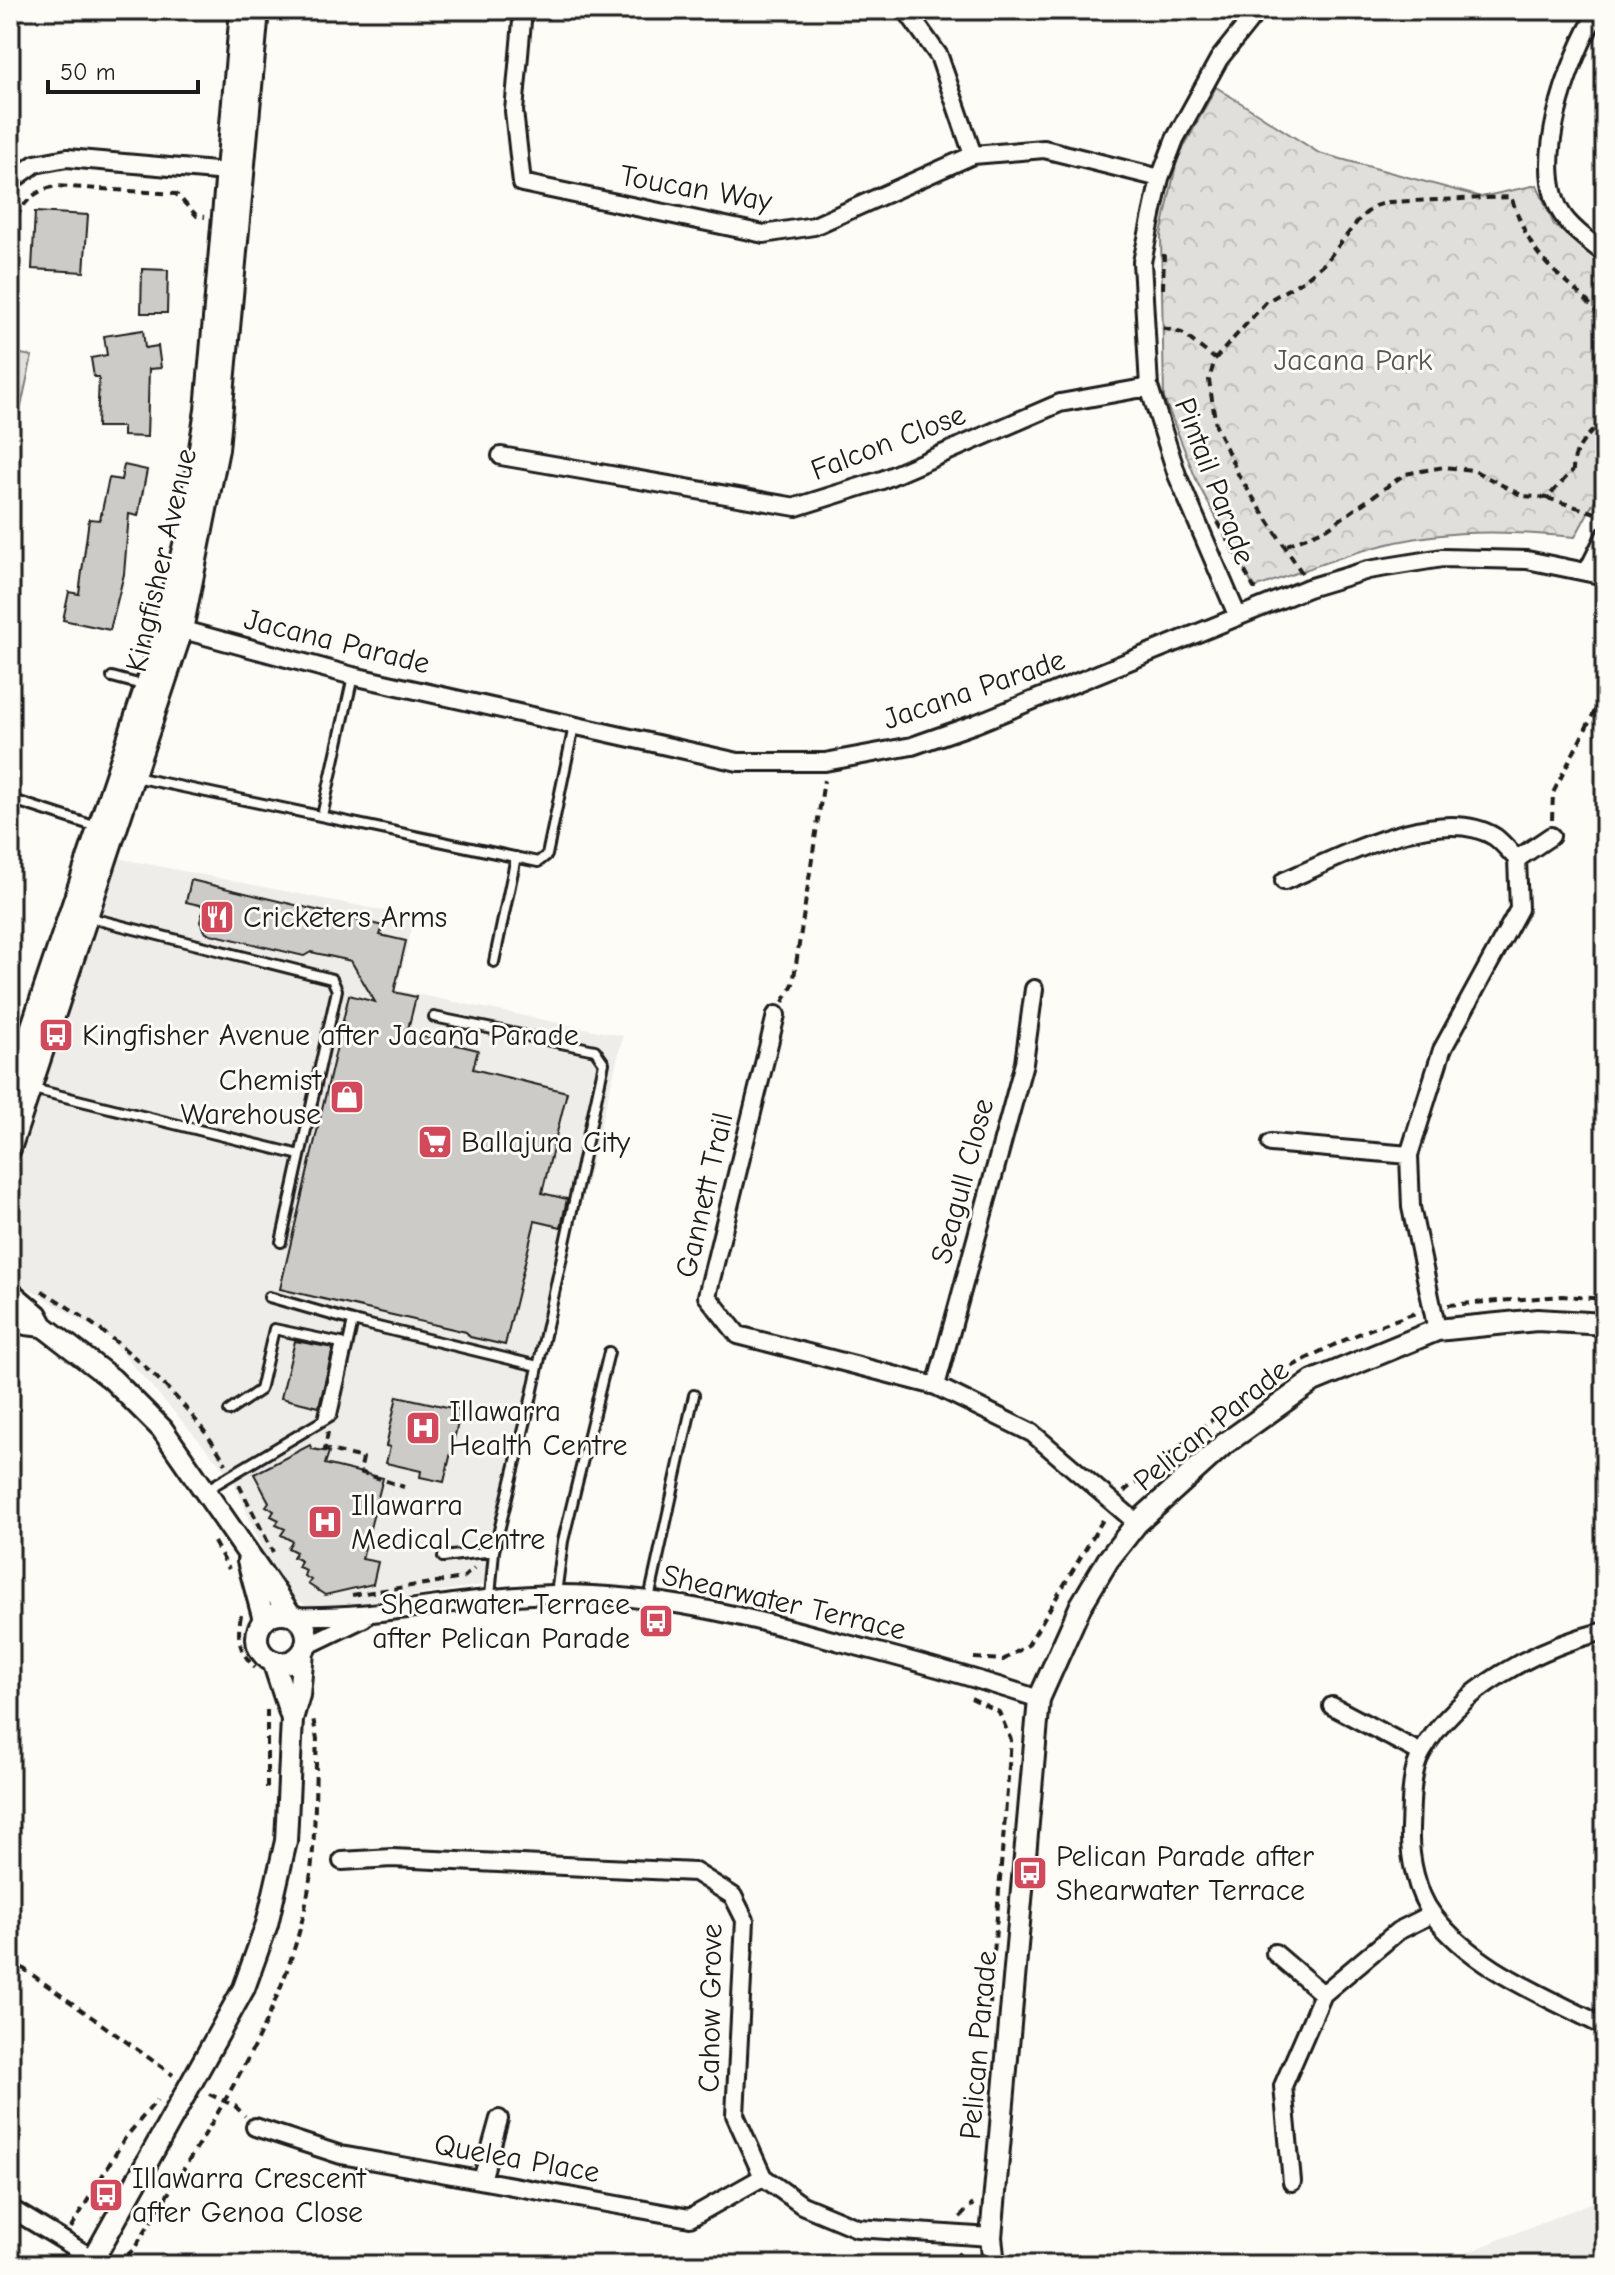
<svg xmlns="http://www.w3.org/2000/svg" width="1615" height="2275" font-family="'Comic Neue',sans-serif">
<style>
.built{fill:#eeede9}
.park{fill:url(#park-crowns);stroke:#7e7e7c;stroke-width:2}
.building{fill:#cccbc8;stroke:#1c1c1c;stroke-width:2}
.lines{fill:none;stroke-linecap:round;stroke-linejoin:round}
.service-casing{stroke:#1c1c1c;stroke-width:14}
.minor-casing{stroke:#1c1c1c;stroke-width:22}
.tertiary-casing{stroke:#1c1c1c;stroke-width:26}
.path{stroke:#1c1c1c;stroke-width:4;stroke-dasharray:8 6;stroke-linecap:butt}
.service{stroke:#fdfcf7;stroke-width:8}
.minor{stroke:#fdfcf7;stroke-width:16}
.tertiary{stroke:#fdfcf7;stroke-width:20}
.labels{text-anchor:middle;stroke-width:6;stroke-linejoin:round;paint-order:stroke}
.street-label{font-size:30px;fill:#1c1c1c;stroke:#fdfcf7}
.park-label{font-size:30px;fill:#575655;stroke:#fdfcf7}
.poi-label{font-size:30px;fill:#1c1c1c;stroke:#fdfcf7;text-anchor:start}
</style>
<defs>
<pattern id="park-crowns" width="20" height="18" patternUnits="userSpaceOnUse" patternTransform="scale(2)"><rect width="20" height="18" fill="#e0dfdb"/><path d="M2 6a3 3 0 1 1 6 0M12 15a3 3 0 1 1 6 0" fill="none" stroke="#c0bfbb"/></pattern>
</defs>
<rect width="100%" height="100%" fill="#fdfcf7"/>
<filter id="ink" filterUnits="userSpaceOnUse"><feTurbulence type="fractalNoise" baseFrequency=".0125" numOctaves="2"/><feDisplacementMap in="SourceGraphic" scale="16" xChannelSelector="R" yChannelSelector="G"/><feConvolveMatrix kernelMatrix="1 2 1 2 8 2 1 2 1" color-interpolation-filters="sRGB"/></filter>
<g filter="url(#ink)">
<!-- built -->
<path class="built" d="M112 857 415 917 396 990 623 1036 487 1584 317 1611 279 1590 233 1479 107 1336 10 1277V1198Z
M1605 2197V2265H1436Z"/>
<!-- park -->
<path class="park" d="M1216 87 1319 153 1481 197 1537 185 1554 225 1605 266V481L1575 537C1527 533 1480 530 1432 536 1371 543 1312 568 1254 588L1198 484 1164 398 1161 235 1177 160Z
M10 352 32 356 10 457Z"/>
<!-- building -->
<path class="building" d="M35 212 88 215 84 272 32 269Z
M142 269 168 270 167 313H141Z
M143 330 145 348 158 346 161 368 149 369 147 437 123 436V427H97L99 377H94L91 358 107 355 104 336Z
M124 465 147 470 138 516 129 514 124 574 110 630 63 620 69 592 79 594 89 519 100 520 109 478 121 480Z
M191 880 383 926 380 935 406 941 394 992 416 997 407 1033 478 1050 473 1069 567 1092 542 1193 567 1199 561 1227 535 1221 505 1345 470 1337 466 1332 280 1289 349 995 375 1002 351 961 311 952 304 956 206 933 200 922 204 906 186 902Z
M295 1341 333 1348 319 1407 281 1398Z
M397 1396 461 1410 444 1482 420 1477 421 1471 386 1463 390 1447 386 1446Z
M310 1445 312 1449 329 1452 325 1464 383 1478 362 1559 378 1562 373 1584 325 1595 308 1584 311 1580 304 1576 306 1570 298 1567 301 1561 293 1557 296 1552 288 1548 292 1541 281 1535 285 1529 276 1525 279 1520 271 1516 274 1511 266 1506 269 1502 254 1474Z"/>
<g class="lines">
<!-- service casing -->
<g class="service-casing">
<path id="service" d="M112 677 146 686
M135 777 538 862 547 855 574 726
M10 799 97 827
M322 816 353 676
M87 917 332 979 337 990 281 1242
M494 962 516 857
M434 1017 595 1050 604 1063 530 1404 494 1551 490 1597
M29 1088 300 1155
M269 1297 353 1321 538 1366
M229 1411 260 1390 274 1329 341 1343 323 1420
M206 1490 332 1415 353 1321
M443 1557 494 1551
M556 1594 563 1541 609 1352
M649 1599 694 1395"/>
</g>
<!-- minor casing -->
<g class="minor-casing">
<path id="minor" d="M523 10 514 111 522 183 764 234 814 226 973 155 1044 149 1160 178
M906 10 939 56 973 155
M1599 10C1569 57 1526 173 1567 221 1578 234 1593 244 1605 254
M10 182 35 164 67 158 238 173
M501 456 796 507 882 480 1060 403 1149 387
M1588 570 1605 536
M1238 617 1177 475 1149 387 1142 262 1160 178 1175 139 1219 59 1258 10
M172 627 353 676 738 762H825L912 746 975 724 1308 588 1368 570 1442 558 1527 560 1605 576
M1517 859 1551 836
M1284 881C1337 859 1440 802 1495 837 1503 843 1510 852 1517 859L1519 909 1442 1050 1409 1155 1411 1207 1437 1330
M776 1015 707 1296 738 1335 936 1386 1032 1433 1137 1523
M1271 1143 1409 1155
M936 1386 1024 1063 1034 989
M293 1616C381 1619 466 1596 553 1594 653 1593 745 1616 840 1642 907 1659 973 1677 1039 1699
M1605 1631C1536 1648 1459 1688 1422 1752 1410 1772 1411 1806 1410 1829 1409 1856 1416 1893 1433 1915 1475 1970 1546 1996 1605 2027
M306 1646 364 1618
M1332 1706 1421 1753
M342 1861 392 1858 695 1872 733 1896 745 1920 735 2115 763 2177 802 2205 857 2228 991 2237
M1275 1953 1323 1994
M255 2127 341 2155 690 2218 763 2177
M482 2180 499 2119
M1292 2182 1283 2086 1323 1994 1398 1931 1432 1914
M10 2208 94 2259"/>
</g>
<!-- tertiary casing -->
<g class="tertiary-casing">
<path id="tertiary" d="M10 1092 156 656 186 537 206 410 241 10
M10 1149 182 630 218 449 258 10
M10 1292 37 1315 43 1326 112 1379 162 1429 290 1614
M10 1314 26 1324 43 1326
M248 1561 264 1620
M257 1638a25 25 0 1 1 50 0a25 25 0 1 1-50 0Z
M273 1661 292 1719
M90 2265 244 1988 267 1924 286 1841 292 1719 299 1695 303 1652
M994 2265 991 2237 1039 1699 1081 1605 1108 1560 1137 1523 1223 1445 1313 1381 1437 1330 1537 1320 1605 1324"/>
</g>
<!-- path -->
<path class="path" d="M10 230C22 206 28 193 55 186L176 194 197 216 205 217
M1163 289 1164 254
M1163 328 1182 333 1215 359
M1547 498 1605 516
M1218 522 1254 588H1258
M1287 545 1328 528 1405 474 1444 467 1473 470 1523 496 1547 498 1573 470C1573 447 1590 434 1605 418
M1302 573 1239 476 1216 426 1209 380 1215 359 1266 302 1304 280 1325 263 1361 217 1375 206 1388 202 1511 197C1520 221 1528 244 1546 263 1567 286 1591 298 1605 326
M1552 820 1553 793 1605 691
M783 1002 793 984 824 780
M10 1180 13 1167
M42 1291C110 1331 186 1394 226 1464
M1448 1305 1562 1296 1605 1299
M328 1432 325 1449 363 1458 360 1472 404 1487
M239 1485 273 1552
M1124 1492C1130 1484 1137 1484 1144 1478 1228 1400 1306 1348 1416 1313
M214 1542 229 1569
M352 1595 463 1578 474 1568
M241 1615C237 1638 238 1650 255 1668
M974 1658 1003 1660 1028 1645 1104 1518
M971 1698 999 1712 1011 1740 990 2004
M10 1710 15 1753 10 1804
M267 1788V1709
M10 1959 173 2075
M209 2094 235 2106 245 2116
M960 2217 973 2204
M71 2228 125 2138 157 2100
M957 2253 970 2265
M49 2265 54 2256
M116 2265 134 2249C198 2143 278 2032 305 1908 317 1854 314 1794 317 1739L313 1718"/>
<!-- service -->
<use href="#service" class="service"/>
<!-- minor -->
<use href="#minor" class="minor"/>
<!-- tertiary -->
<use href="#tertiary" class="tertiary"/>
</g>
</g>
<!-- icons -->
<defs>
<g id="restaurant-square" transform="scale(1.8)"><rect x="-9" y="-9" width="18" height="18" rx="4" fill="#d1495b" stroke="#fdfcf7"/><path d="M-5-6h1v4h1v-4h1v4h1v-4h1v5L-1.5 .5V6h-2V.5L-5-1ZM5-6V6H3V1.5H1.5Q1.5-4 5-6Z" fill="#fff"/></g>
<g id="bus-square" transform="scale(1.8)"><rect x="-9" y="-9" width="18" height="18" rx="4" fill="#d1495b" stroke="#fdfcf7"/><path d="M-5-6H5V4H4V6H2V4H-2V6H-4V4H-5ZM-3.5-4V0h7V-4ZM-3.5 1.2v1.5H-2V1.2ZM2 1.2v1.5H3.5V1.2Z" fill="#fff"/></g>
<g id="shop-square" transform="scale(1.8)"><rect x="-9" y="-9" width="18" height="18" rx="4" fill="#d1495b" stroke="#fdfcf7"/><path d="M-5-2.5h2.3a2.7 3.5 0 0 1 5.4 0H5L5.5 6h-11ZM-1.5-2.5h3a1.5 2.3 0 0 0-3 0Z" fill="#fff"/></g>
<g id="supermarket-square" transform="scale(1.8)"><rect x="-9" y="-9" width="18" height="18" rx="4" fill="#d1495b" stroke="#fdfcf7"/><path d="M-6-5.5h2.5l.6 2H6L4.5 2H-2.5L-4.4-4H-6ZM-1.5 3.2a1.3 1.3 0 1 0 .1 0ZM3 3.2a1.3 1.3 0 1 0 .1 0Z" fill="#fff"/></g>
<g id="hospital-square" transform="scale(1.8)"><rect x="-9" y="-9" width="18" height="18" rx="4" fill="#d1495b" stroke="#fdfcf7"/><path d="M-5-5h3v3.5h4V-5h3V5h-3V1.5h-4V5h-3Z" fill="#fff"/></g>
</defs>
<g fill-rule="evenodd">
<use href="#restaurant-square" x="217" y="917"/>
<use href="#bus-square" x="56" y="1035"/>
<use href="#shop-square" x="347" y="1097"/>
<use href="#supermarket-square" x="435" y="1142"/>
<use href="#hospital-square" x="423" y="1428"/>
<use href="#hospital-square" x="325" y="1522"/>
<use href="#bus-square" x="656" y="1621"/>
<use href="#bus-square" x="1030" y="1873"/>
<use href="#bus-square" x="106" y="2195"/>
</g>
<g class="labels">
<!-- street labels -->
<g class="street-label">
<text transform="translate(696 188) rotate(10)" y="10">Toucan Way</text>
<text transform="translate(888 442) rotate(-21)" y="10">Falcon Close</text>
<text transform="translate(1215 481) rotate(69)" y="10">Pintail Parade</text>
<text transform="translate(161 560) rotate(-77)" y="10">Kingfisher Avenue</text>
<text transform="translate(337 641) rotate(14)" y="10">Jacana Parade</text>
<text transform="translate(974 689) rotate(-19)" y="10">Jacana Parade</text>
<text transform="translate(962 1181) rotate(-75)" y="10">Seagull Close</text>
<text transform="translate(704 1195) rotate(-77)" y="10">Gannett Trail</text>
<text transform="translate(1211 1425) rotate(-39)" y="10">Pelican Parade</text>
<text transform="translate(784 1602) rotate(13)" y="10">Shearwater Terrace</text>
<text transform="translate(710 2008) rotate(-89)" y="10">Cahow Grove</text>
<text transform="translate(978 2045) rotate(-85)" y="10">Pelican Parade</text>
<text transform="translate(517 2158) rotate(10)" y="10">Quelea Place</text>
</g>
<!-- park labels -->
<g class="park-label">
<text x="1353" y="370">Jacana Park</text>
</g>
<!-- poi labels -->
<g class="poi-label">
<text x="243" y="927">Cricketers Arms</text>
<text x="82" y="1045">Kingfisher Avenue after Jacana Parade</text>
<text x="321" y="1090" text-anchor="end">Chemist<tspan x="321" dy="34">Warehouse</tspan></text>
<text x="461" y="1152">Ballajura City</text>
<text x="449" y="1421">Illawarra<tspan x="449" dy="34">Health Centre</tspan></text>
<text x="351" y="1515">Illawarra<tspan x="351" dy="34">Medical Centre</tspan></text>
<text x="630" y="1614" text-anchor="end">Shearwater Terrace<tspan x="630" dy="34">after Pelican Parade</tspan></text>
<text x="1056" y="1866">Pelican Parade after<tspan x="1056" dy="34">Shearwater Terrace</tspan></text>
<text x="132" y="2188">Illawarra Crescent<tspan x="132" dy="34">after Genoa Close</tspan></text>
</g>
</g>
<!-- margin -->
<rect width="1615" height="2275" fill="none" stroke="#fdfcf7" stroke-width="40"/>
<rect x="20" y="20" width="1575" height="2235" fill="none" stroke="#1c1c1c" stroke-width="3" filter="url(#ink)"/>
<!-- scale -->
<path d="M48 80v12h150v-12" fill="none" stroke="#1c1c1c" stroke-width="4"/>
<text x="60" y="80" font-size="24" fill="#1c1c1c" stroke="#fdfcf7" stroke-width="6" paint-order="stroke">50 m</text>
</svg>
